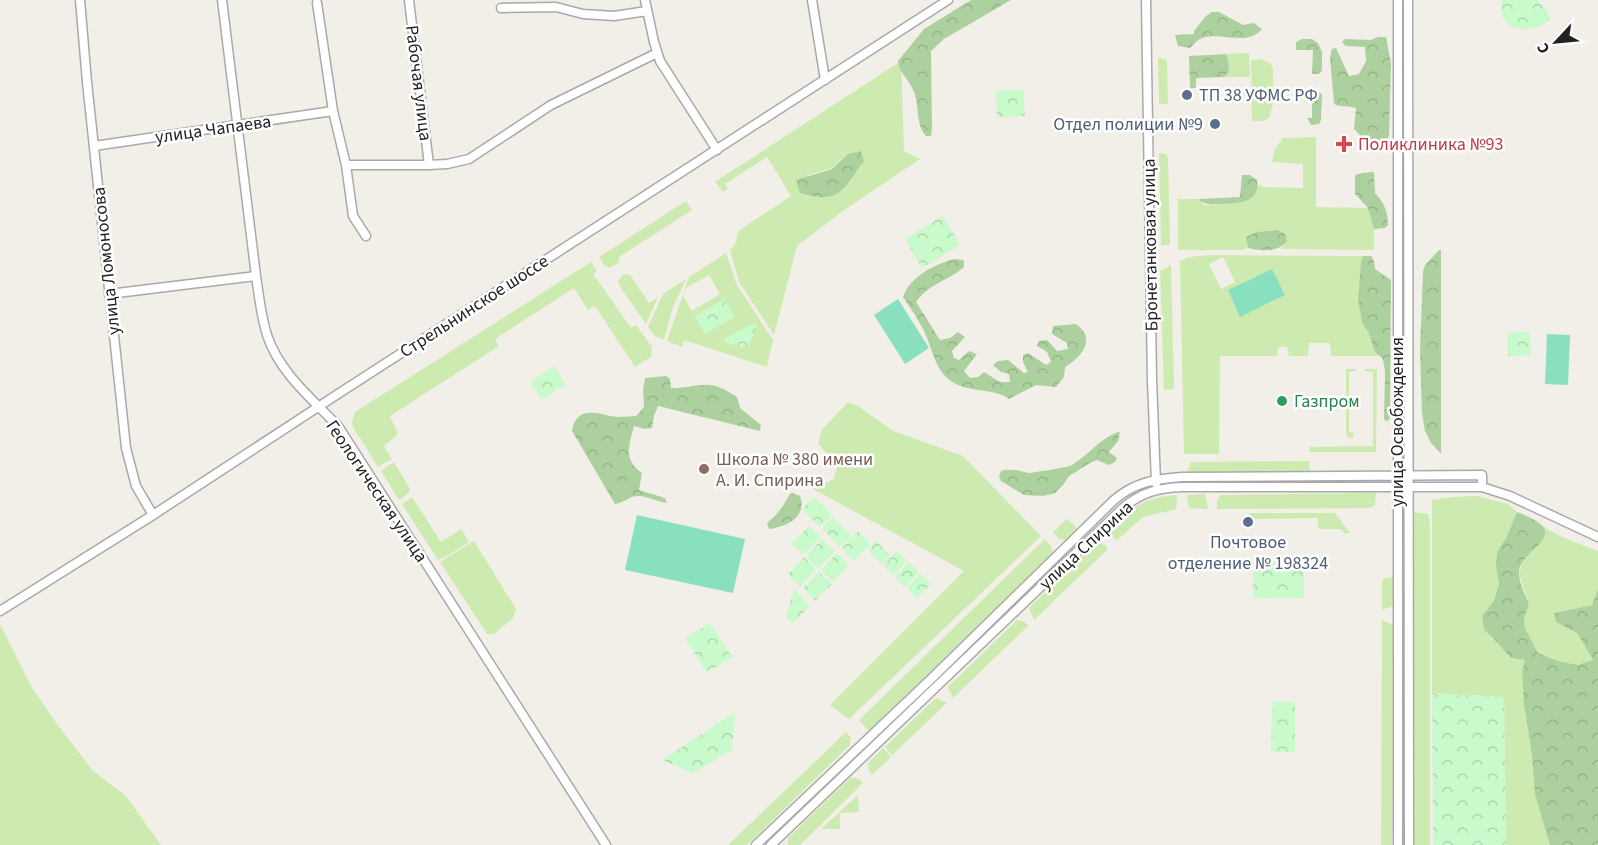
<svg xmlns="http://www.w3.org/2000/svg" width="1598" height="845" font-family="'Source Sans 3',sans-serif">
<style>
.grass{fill:#cdebb0;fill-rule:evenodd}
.forest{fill:url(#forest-crowns)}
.park{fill:url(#park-crowns)}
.pitch{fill:#88e0be}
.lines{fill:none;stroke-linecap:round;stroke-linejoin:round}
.minor-casing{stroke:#a9a9a9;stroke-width:11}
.minor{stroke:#fff;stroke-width:8}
.service-dot{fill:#5c6f8a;stroke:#fff;stroke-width:2}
.health-dot{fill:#e0444e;stroke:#fff;stroke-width:2}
.leisure-dot{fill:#2e9e5b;stroke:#fff;stroke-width:2}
.education-dot{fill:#8d6e63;stroke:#fff;stroke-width:2}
.labels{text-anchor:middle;stroke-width:5;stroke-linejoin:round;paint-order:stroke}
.street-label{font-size:18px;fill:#222;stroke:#fff}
.service-label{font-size:18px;fill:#4e5e75;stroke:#fff;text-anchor:start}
.health-label{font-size:18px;fill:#be3a42;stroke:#fff;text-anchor:start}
.leisure-label{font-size:18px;fill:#27864d;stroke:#fff;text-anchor:start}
.education-label{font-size:18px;fill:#785e54;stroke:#fff;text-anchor:start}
</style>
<defs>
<pattern id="forest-crowns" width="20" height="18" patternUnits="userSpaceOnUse" patternTransform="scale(1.5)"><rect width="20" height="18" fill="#add19e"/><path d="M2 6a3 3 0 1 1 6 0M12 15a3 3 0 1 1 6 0" fill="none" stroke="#95b388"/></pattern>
<pattern id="park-crowns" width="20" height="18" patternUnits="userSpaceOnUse" patternTransform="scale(1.5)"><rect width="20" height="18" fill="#c8facc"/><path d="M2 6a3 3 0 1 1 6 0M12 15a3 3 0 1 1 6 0" fill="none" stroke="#acd6af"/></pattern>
</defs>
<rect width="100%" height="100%" fill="#f2efe9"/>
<!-- grass -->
<path class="grass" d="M1249 53 1250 77H1224L1229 72 1228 59 1225 54Z
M1158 57 1167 60 1168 104H1159Z
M1260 59 1270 63 1273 68V103L1269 118 1263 121H1252L1251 60Z
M901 61 904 151 920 159 843 211 797 246 774 335 739 282 730 250 736 243 738 231 791 196 767 157 725 184 728 189 723 192 715 182ZM848 154 864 162 859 167 850 183 805 176 832 168Z
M1316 137V207L1368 208 1374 229V250L1280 249 1287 242 1276 230 1255 232 1247 237 1248 248 1241 250H1178V199H1198L1205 205 1227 204 1254 194 1257 185 1265 187 1303 188V164L1272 162 1275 149 1283 138Z
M1159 153 1166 154 1168 158 1170 245H1161Z
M686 201 692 210 619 257V263L609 268 605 266 599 257Z
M726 253 737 285 773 340 767 367 684 340 682 347 667 341 689 277ZM709 275 720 294 692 311 683 296 686 288Z
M1210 255 1363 256 1361 261C1360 288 1354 307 1368 332 1374 343 1371 345 1382 356H1331L1330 343H1309L1308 356H1289L1287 347H1278L1277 355 1274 356H1220L1219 454H1184L1180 261 1189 257ZM1223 257 1235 282 1221 289 1209 264Z
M591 262 597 271 593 274 631 328 636 325 652 347 651 357 635 367 595 306 588 310 574 288 495 339 499 346 390 416 398 434 384 446 392 459 378 467 353 427 352 421 355 412Z
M1171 265 1174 389 1164 390 1160 271Z
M624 274 630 275 649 303 658 297 646 324 619 285 618 280Z
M686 279 673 307 664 340 655 336 648 327 663 294Z
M1346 369H1356L1355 371 1349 372V432L1354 433 1353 438 1348 437 1346 434Z
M1364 369H1377L1376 452H1309V447L1373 446V372L1365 371Z
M848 402 858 406 893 431 963 456 1041 536 849 719 830 705 964 571 813 489 834 479 837 467 818 443 822 430Z
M1309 461 1310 471 1187 472 1191 462Z
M394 462 410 489 409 493 399 500 381 471Z
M1376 493 1375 505 1370 508 1217 509V500L1221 495Z
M1205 494 1208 509 1189 508 1187 495Z
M1177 495 1176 509 1143 517 1116 541 1109 530C1133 507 1144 497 1177 495Z
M1476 496 1508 504 1517 512 1506 538 1497 552 1496 566 1499 584 1494 599 1482 616 1484 630 1492 637 1511 658 1525 660 1522 671 1526 720 1550 845H1506L1504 697 1432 693V500L1451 497Z
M412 497 441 542 461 529 469 542 449 555 438 560 402 504Z
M1414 512 1428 514 1430 526V845H1414Z
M1250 513H1335L1350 533H1344L1341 529H1318V518L1251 519Z
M1067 519 1078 529 1067 540 1059 539 1053 532Z
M1542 526 1562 537 1598 551V589L1592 605 1554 613 1557 622 1577 633 1593 660 1578 665 1558 661 1538 653 1525 628 1524 618 1529 605 1519 573 1524 558 1545 534Z
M1045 539 1050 544 1054 554 869 731 859 720Z
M474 541 516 609 513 618 494 634H487L440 562Z
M1096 542 1105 545 1108 549 1034 620 1029 608Z
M1393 577V606L1382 610V581L1385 578Z
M1017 620 1025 622 1028 626 953 698 948 687Z
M1382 620 1393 625 1392 845H1381Z
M0 624 32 688 57 724 93 771 125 795 161 845H0Z
M936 698 947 703 892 755 885 747Z
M846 732 851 737 850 745 747 845H728Z
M883 748 891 757 872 775 869 771 868 763Z
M851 777 859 779 863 783 800 845H788V838Z
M858 795 859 812 840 813V829H821Z"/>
<!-- forest -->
<path class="forest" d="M971 0H1011L944 39 931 51 932 129 931 136H926C916 125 919 108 915 95 912 82 899 74 898 61L924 29Z
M1212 12H1219L1243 25 1254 23 1262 29C1248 46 1223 33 1206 37 1199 38 1195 43 1190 48L1178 46 1175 35 1194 34V31L1206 16Z
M1378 37H1386L1391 64 1389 136 1384 146H1362L1359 134 1354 129 1356 108C1348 105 1342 108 1334 104L1330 57 1332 49 1336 48 1349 76 1359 74 1366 61 1365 47 1346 46 1342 42 1345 39 1371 40Z
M1302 39H1312L1318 43 1322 52V71L1319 74H1312L1313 50H1296V42Z
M1225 54 1228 59 1229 72 1224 77 1196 78V88H1190L1189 56Z
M1318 92 1322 94 1321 120 1319 124 1311 125 1307 118H1312V93Z
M861 151 864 162C857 168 856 174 850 181 836 201 821 199 800 193L796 180 832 169 848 154Z
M1374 172 1375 193C1384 203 1388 211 1388 225L1385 228 1374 229 1368 208 1355 194V175L1362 173Z
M1242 175H1250L1257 180C1260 202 1241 203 1224 204 1213 204 1206 206 1198 199L1240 197Z
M1277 230 1285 234 1287 242C1275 253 1263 251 1248 248L1246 237 1256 232Z
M1439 250H1441V454L1431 443 1425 431 1422 413 1420 349 1423 272 1425 265Z
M1363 256H1371L1374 261 1375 269 1391 280 1390 418 1388 421 1384 420 1385 372 1383 359 1375 352 1369 334 1362 322 1358 300 1361 261Z
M955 259 964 260V267C948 281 928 284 916 302L940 340 950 338 958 332 965 337 952 351 954 358 959 360 969 351 977 354 964 371 970 378 978 377 984 372 1000 382H1010L1009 374 1001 372 993 365 998 361 1008 360 1024 373 1028 372 1023 362V355L1028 353 1046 365 1051 362 1047 352 1037 346 1039 341 1047 340 1057 351 1068 349 1067 343 1052 334 1053 326 1076 324C1097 339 1082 357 1065 367L1064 377 1056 387 1036 385 1009 399C994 388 974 393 956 384 934 373 933 348 923 329 917 317 910 308 903 297 910 277 934 264 955 259Z
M666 376 670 379 671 388C684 389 697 384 710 385 720 386 729 392 737 397L740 408 761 425 760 431 658 406 654 416 652 428 644 429 634 426C629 445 623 460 642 473L639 490 665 498 667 503C657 502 648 496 638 496 629 496 624 503 615 504L572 431C576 407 594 412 611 416 619 418 628 416 636 416L644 407 643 390 645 378Z
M1120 432 1118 441 1109 452 1117 458 1115 462 1109 465 1097 460 1090 463 1069 476 1063 485 1055 493 1043 496 1024 495 1001 481 999 477 1001 471C1011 468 1019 471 1029 473 1031 473 1068 467 1070 466 1086 458 1104 434 1120 432Z
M793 493 800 496C808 517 786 527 769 529L767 524C770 519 775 517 778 512 783 507 786 500 790 494Z
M1517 512C1579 535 1519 547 1519 573 1519 583 1526 596 1529 605L1524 618 1525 628 1538 653 1558 661 1578 665 1593 660 1577 633 1556 622 1554 613 1592 605 1598 589V845H1550L1535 794 1532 755 1524 705 1522 671 1525 660 1511 658 1492 637 1484 630 1482 616 1494 600 1499 584 1496 566 1497 552 1506 538Z"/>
<!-- park -->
<path class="park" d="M1502 0H1537L1547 10 1550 19C1531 36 1496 33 1502 0Z
M1023 90 1025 116 997 117 996 91Z
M943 216 960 245 922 268 905 239Z
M724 299 735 317 705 334 694 316Z
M754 323 757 325 749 346 743 347 724 342V339Z
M1530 332 1531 355 1508 356 1507 333Z
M554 366 566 384 542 400 530 382Z
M814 497 832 515 820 527 802 509Z
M833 517 852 536 840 547 822 528Z
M809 526 821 537 803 555 791 544Z
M858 531 871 544 854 561 842 548Z
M822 539 835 551 818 568 806 556Z
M876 541 890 555 882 564 868 550Z
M897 551 907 561 893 575 883 565Z
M837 553 849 565 833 582 821 570Z
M804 557 816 569 800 586 788 574Z
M1253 561H1304V598H1253Z
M909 562 919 572 905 587 895 577Z
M819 572 832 584 815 601 803 588Z
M920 574 931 584 917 598 907 588Z
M794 589 810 606 792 624 786 617Z
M710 623 732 657 707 673 685 638Z
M1432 693 1504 697 1506 845H1433Z
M1272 702H1295V752H1271Z
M735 712 732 750 693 773 662 760Z"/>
<!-- pitch -->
<path class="pitch" d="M1272 269 1285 295 1240 317 1228 290Z
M898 299 929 348 905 364 874 315Z
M1547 334 1570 335 1568 385 1545 384Z
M637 515 745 539 733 593 625 570Z"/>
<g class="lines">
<!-- minor casing -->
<g class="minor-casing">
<path id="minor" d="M80 0 87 82 126 448 136 486 153 515
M222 0 256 276C259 296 261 316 267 335 279 372 312 399 338 426L606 845
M409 0 429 165
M645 0 654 42 660 61 717 150
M812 0 825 80
M1146 0 1152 380 1156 483
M1398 0V845
M1408 0 1409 845
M317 3 333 111 346 165 353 216 366 236
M501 8 556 7 583 14 614 16 647 11
M94 146 333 111
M346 165H429L447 164 469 159 551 105 657 53
M109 294 256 276
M0 611 153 515 341 392 948 0
M756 845 931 679 1114 500C1135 482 1155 479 1182 477L1482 475V487
M771 845 1124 507C1142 492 1159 488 1182 487H1482L1510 496 1598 537"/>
</g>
<!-- minor -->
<use href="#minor" class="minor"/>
</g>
<!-- markers -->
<g class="service-dot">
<circle cx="1187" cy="95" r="6"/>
<circle cx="1215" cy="124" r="6"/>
<circle cx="1248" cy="522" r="6"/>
</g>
<path class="health-dot" d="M1341 135h6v6h6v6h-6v6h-6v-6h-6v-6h6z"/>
<circle class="leisure-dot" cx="1282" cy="401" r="6"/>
<circle class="education-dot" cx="704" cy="469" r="6"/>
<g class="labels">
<!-- street labels -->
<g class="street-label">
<text transform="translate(419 83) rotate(83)" y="6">Рабочая улица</text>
<text transform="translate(213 129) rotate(-8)" y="6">улица Чапаева</text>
<text transform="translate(1150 245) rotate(-91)" y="6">Бронетанковая улица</text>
<text transform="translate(106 261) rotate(-96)" y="6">улица Ломоносова</text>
<text transform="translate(474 306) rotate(-33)" y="6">Стрельнинское шоссе</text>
<text transform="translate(1397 422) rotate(-90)" y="6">улица Освобождения</text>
<text transform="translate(377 491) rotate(56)" y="6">Геологическая улица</text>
<text transform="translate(1086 545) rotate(-43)" y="6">улица Спирина</text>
</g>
<!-- service labels -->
<g class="service-label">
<text x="1199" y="101">ТП 38 УФМС РФ</text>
<text x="1203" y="130" text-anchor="end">Отдел полиции №9</text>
<text x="1248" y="548" text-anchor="middle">Почтовое<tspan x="1248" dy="21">отделение № 198324</tspan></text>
</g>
<!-- health labels -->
<g class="health-label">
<text x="1358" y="150">Поликлиника №93</text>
</g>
<!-- leisure labels -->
<g class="leisure-label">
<text x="1294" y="407">Газпром</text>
</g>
<!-- education labels -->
<g class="education-label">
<text x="716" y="465">Школа № 380 имени<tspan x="716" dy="21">А. И. Спирина</tspan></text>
</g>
</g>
<!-- north arrow -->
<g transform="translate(1556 42) rotate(244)" stroke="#ffffff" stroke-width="4.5" paint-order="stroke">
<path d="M0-4.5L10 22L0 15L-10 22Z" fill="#222222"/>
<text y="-9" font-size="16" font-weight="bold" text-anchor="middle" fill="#222222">С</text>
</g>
</svg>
